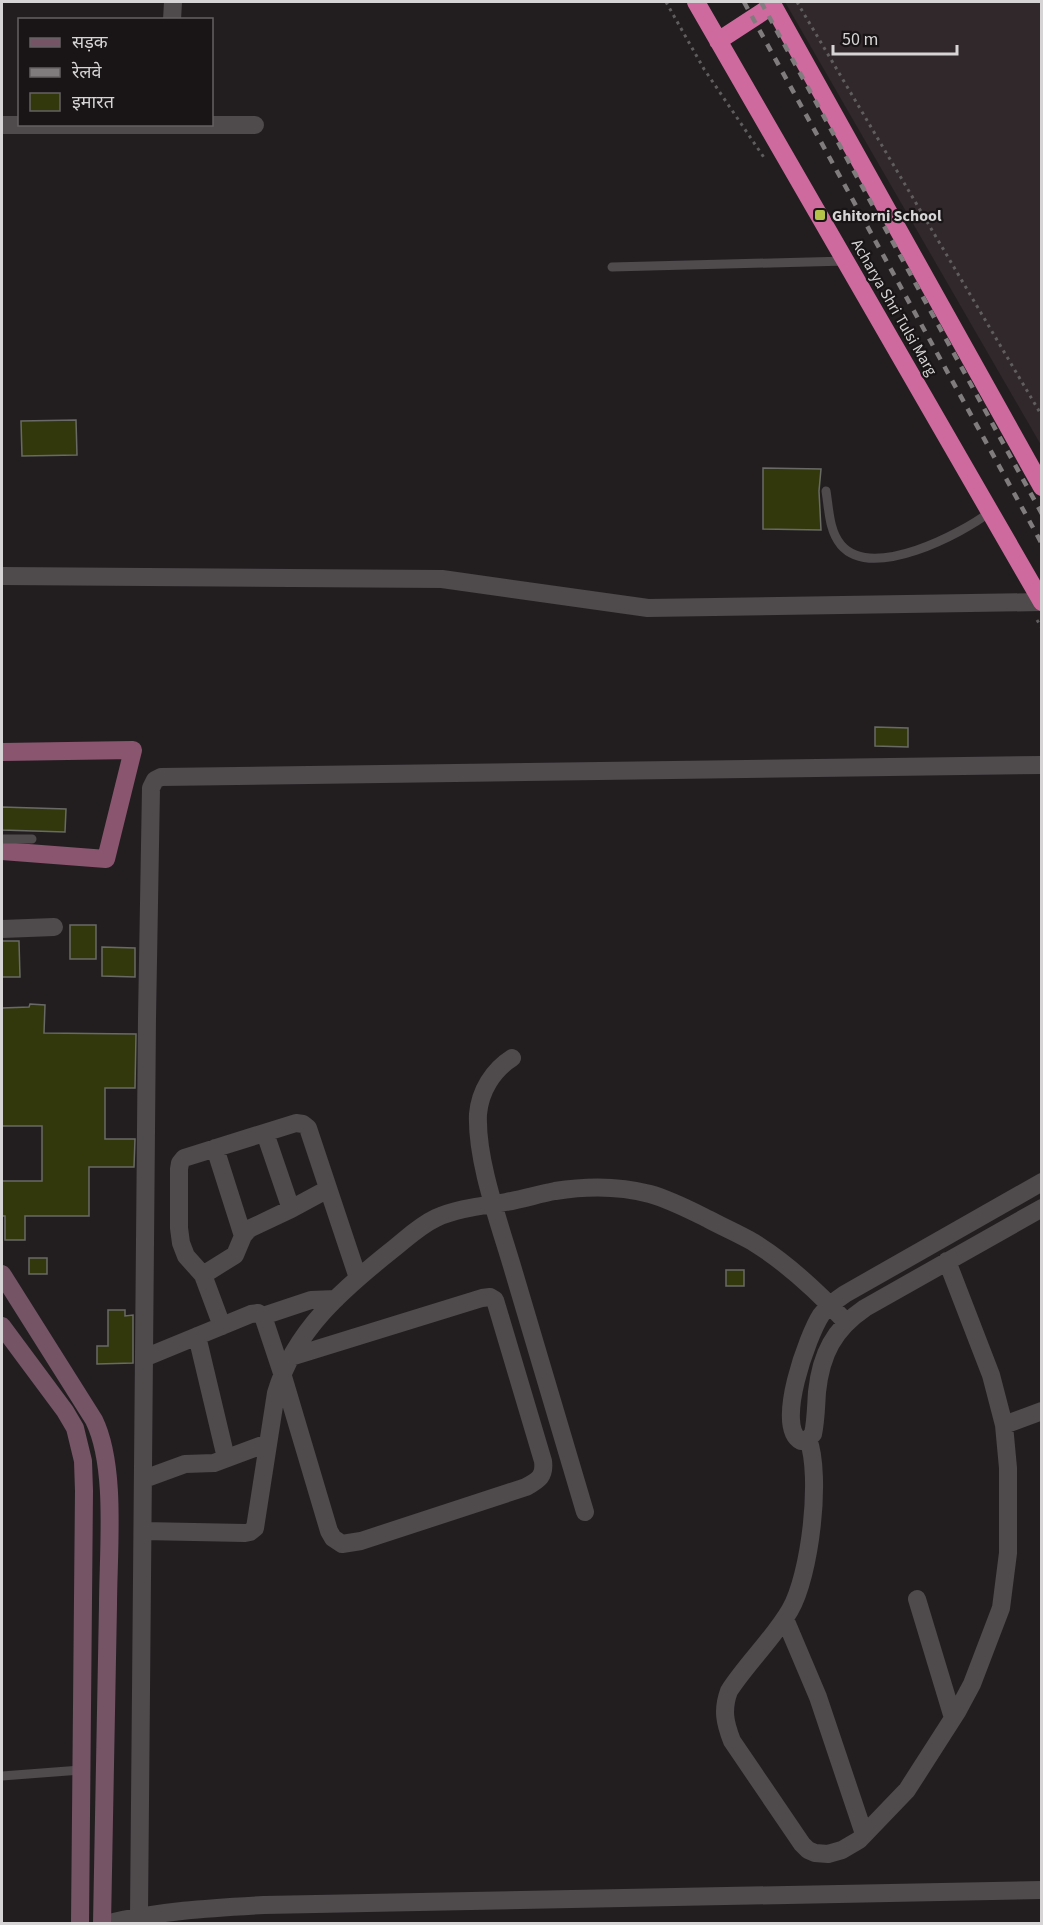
<svg xmlns="http://www.w3.org/2000/svg" width="1043" height="1925" font-family="'Source Sans 3','Noto Sans Devanagari',sans-serif">
<style>
.built{fill:#31282b}
.lines{fill:none;stroke-linecap:round;stroke-linejoin:round}
.canal{stroke:#8a556f;stroke-width:18}
.building{fill:#33380c;stroke:#696a65;stroke-width:1.5}
.path{stroke:#605d5e;stroke-width:3;stroke-dasharray:3 4.5;stroke-linecap:butt}
.lane{stroke:#4f4a4c;stroke-width:9}
.street{stroke:#4f4a4c;stroke-width:18}
.secondary{stroke:#755465;stroke-width:18}
.highway{stroke:#cf6a9e;stroke-width:18}
.rail{stroke:#807c7e;stroke-width:4.5;stroke-dasharray:8 8;stroke-linecap:butt}
.poi-dot{fill:#b5c249;stroke:#191517;stroke-width:2}
.labels{text-anchor:middle;stroke-width:4.5;stroke-linejoin:round;paint-order:stroke}
.poi-label{font-size:16px;font-weight:bold;fill:#d7d4d5;stroke:#191517;text-anchor:start}
.street-label{font-size:16px;fill:#d7d4d5;stroke:#191517}
</style>
<rect width="100%" height="100%" fill="#221e20"/>
<!-- built -->
<path class="built" d="M785 2H1041V445Z"/>
<g class="lines">
<!-- canal -->
<path class="canal" d="M2 752 133 750 106 859 2 851"/>
</g>
<!-- building -->
<path class="building" d="M76 420 77 455 22 456 21 421Z
M763 468 821 469 819 491 821 530 763 529Z
M875 727 908 728V747L875 746Z
M2 807 66 809 65 832 2 830Z
M70 925H96V959H70Z
M2 941H19L20 977H2Z
M102 947 135 948V977L102 976Z
M30 1004 45 1005 44 1033 136 1034 135 1088H105V1139H135L134 1167H89V1216H25V1240H5V1216H2V1181H42V1126H2V1008L29 1007Z
M29 1258H47V1274H29Z
M726 1270H744V1286H726Z
M108 1310H125V1316L133 1315V1363L97 1364V1346H108Z"/>
<g class="lines">
<!-- path -->
<path class="path" d="M666 2 704 69 765 159
M797 2 1042 416
M1037 620 1042 628"/>
<!-- lane -->
<path class="lane" d="M612 267 847 261
M826 491C829 509 829 531 841 545 872 581 961 534 990 512
M2 839H32
M2 1776 81 1770"/>
<!-- street -->
<path class="street" d="M172 20 173 2
M2 125H255
M2 576 442 579 648 608 1042 602
M2 929 54 927
M512 1058C493 1070 480 1091 478 1114 476 1160 499 1222 512 1266 536 1348 561 1430 585 1512
M265 1133 291 1209
M215 1148 243 1236
M1042 1182 845 1294C836 1300 828 1306 821 1315 808 1335 774 1427 801 1441L808 1439 813 1434C816 1420 816 1406 817 1392 821 1354 834 1329 865 1308L1042 1208
M203 1275 235 1255 243 1236 249 1229 291 1209 328 1189
M263 1316 311 1300 336 1299
M222 1326 203 1275 186 1256 181 1243 179 1228V1169L180 1163 184 1158 296 1123 303 1124 308 1128 358 1278
M197 1336 226 1458
M144 1358 251 1314 258 1313 263 1316 282 1373 329 1531 333 1538 342 1544 361 1541 526 1487C539 1480 545 1476 543 1461L495 1300 490 1297 482 1298 291 1357
M1004 1425 1042 1411
M808 1439C822 1476 810 1576 790 1610 773 1639 747 1663 729 1691 722 1710 725 1723 732 1741L802 1844 808 1850 815 1853 828 1854 842 1850 859 1840 907 1790 957 1712 972 1684 1001 1608 1008 1553V1468L1004 1425 991 1375 947 1261
M144 1479 185 1464 214 1463 268 1443
M143 1531 245 1533 250 1532 255 1528 276 1393C294 1331 343 1289 392 1250 406 1239 419 1226 436 1218 458 1208 483 1206 506 1202 523 1199 539 1194 555 1191 586 1186 620 1186 650 1194 671 1200 690 1210 708 1219 723 1227 739 1234 753 1242 787 1263 819 1293 846 1322
M917 1599 953 1718
M785 1619 818 1697 864 1834
M139 1915 147 1018 151 788 155 780 161 777 1042 765
M105 1924C157 1911 210 1908 264 1905L1042 1890"/>
<!-- secondary -->
<path class="secondary" d="M2 1274 94 1420C117 1467 108 1552 108 1605 107 1711 105 1817 102 1924
M2 1326 65 1411 75 1428 83 1461 84 1491 80 1924"/>
<!-- highway -->
<path class="highway" d="M696 2 1042 602
M771 2 1042 487
M718 41 773 5"/>
<!-- rail -->
<path class="rail" d="M744 2 1042 544
M761 2 1042 514"/>
</g>
<!-- markers -->
<rect class="poi-dot" x="814" y="209" width="12" height="12" rx="3"/>
<g class="labels">
<!-- poi labels -->
<g class="poi-label">
<text x="832" y="221">Ghitorni School</text>
</g>
<!-- street labels -->
<g class="street-label">
<text transform="translate(895 307) rotate(60)" y="6">Acharya Shri Tulsi Marg</text>
</g>
</g>
<!-- border -->
<rect width="1043" height="1925" fill="none" stroke="#d7d4d5" stroke-width="6"/>
<!-- legend -->
<rect x="18" y="18" width="195" height="108" fill="#191517" stroke="#656163" stroke-width="1.5"/>
<rect x="30" y="38" width="30" height="9" fill="#755465" stroke="#656163" stroke-width="1.5"/>
<text x="72" y="48" font-size="18" fill="#d7d4d5">सड़क</text>
<rect x="30" y="68" width="30" height="9" fill="#807c7e" stroke="#656163" stroke-width="1.5"/>
<text x="72" y="78" font-size="18" fill="#d7d4d5">रेलवे</text>
<rect x="30" y="93" width="30" height="18" fill="#33380c" stroke="#656163" stroke-width="1.5"/>
<text x="72" y="108" font-size="18" fill="#d7d4d5">इमारत</text>
<!-- scale -->
<path d="M833 45v9h124v-9" fill="none" stroke="#d7d4d5" stroke-width="3"/>
<text x="842" y="45" font-size="18" fill="#d7d4d5" stroke="#191517" stroke-width="4.5" paint-order="stroke">50 m</text>
</svg>
